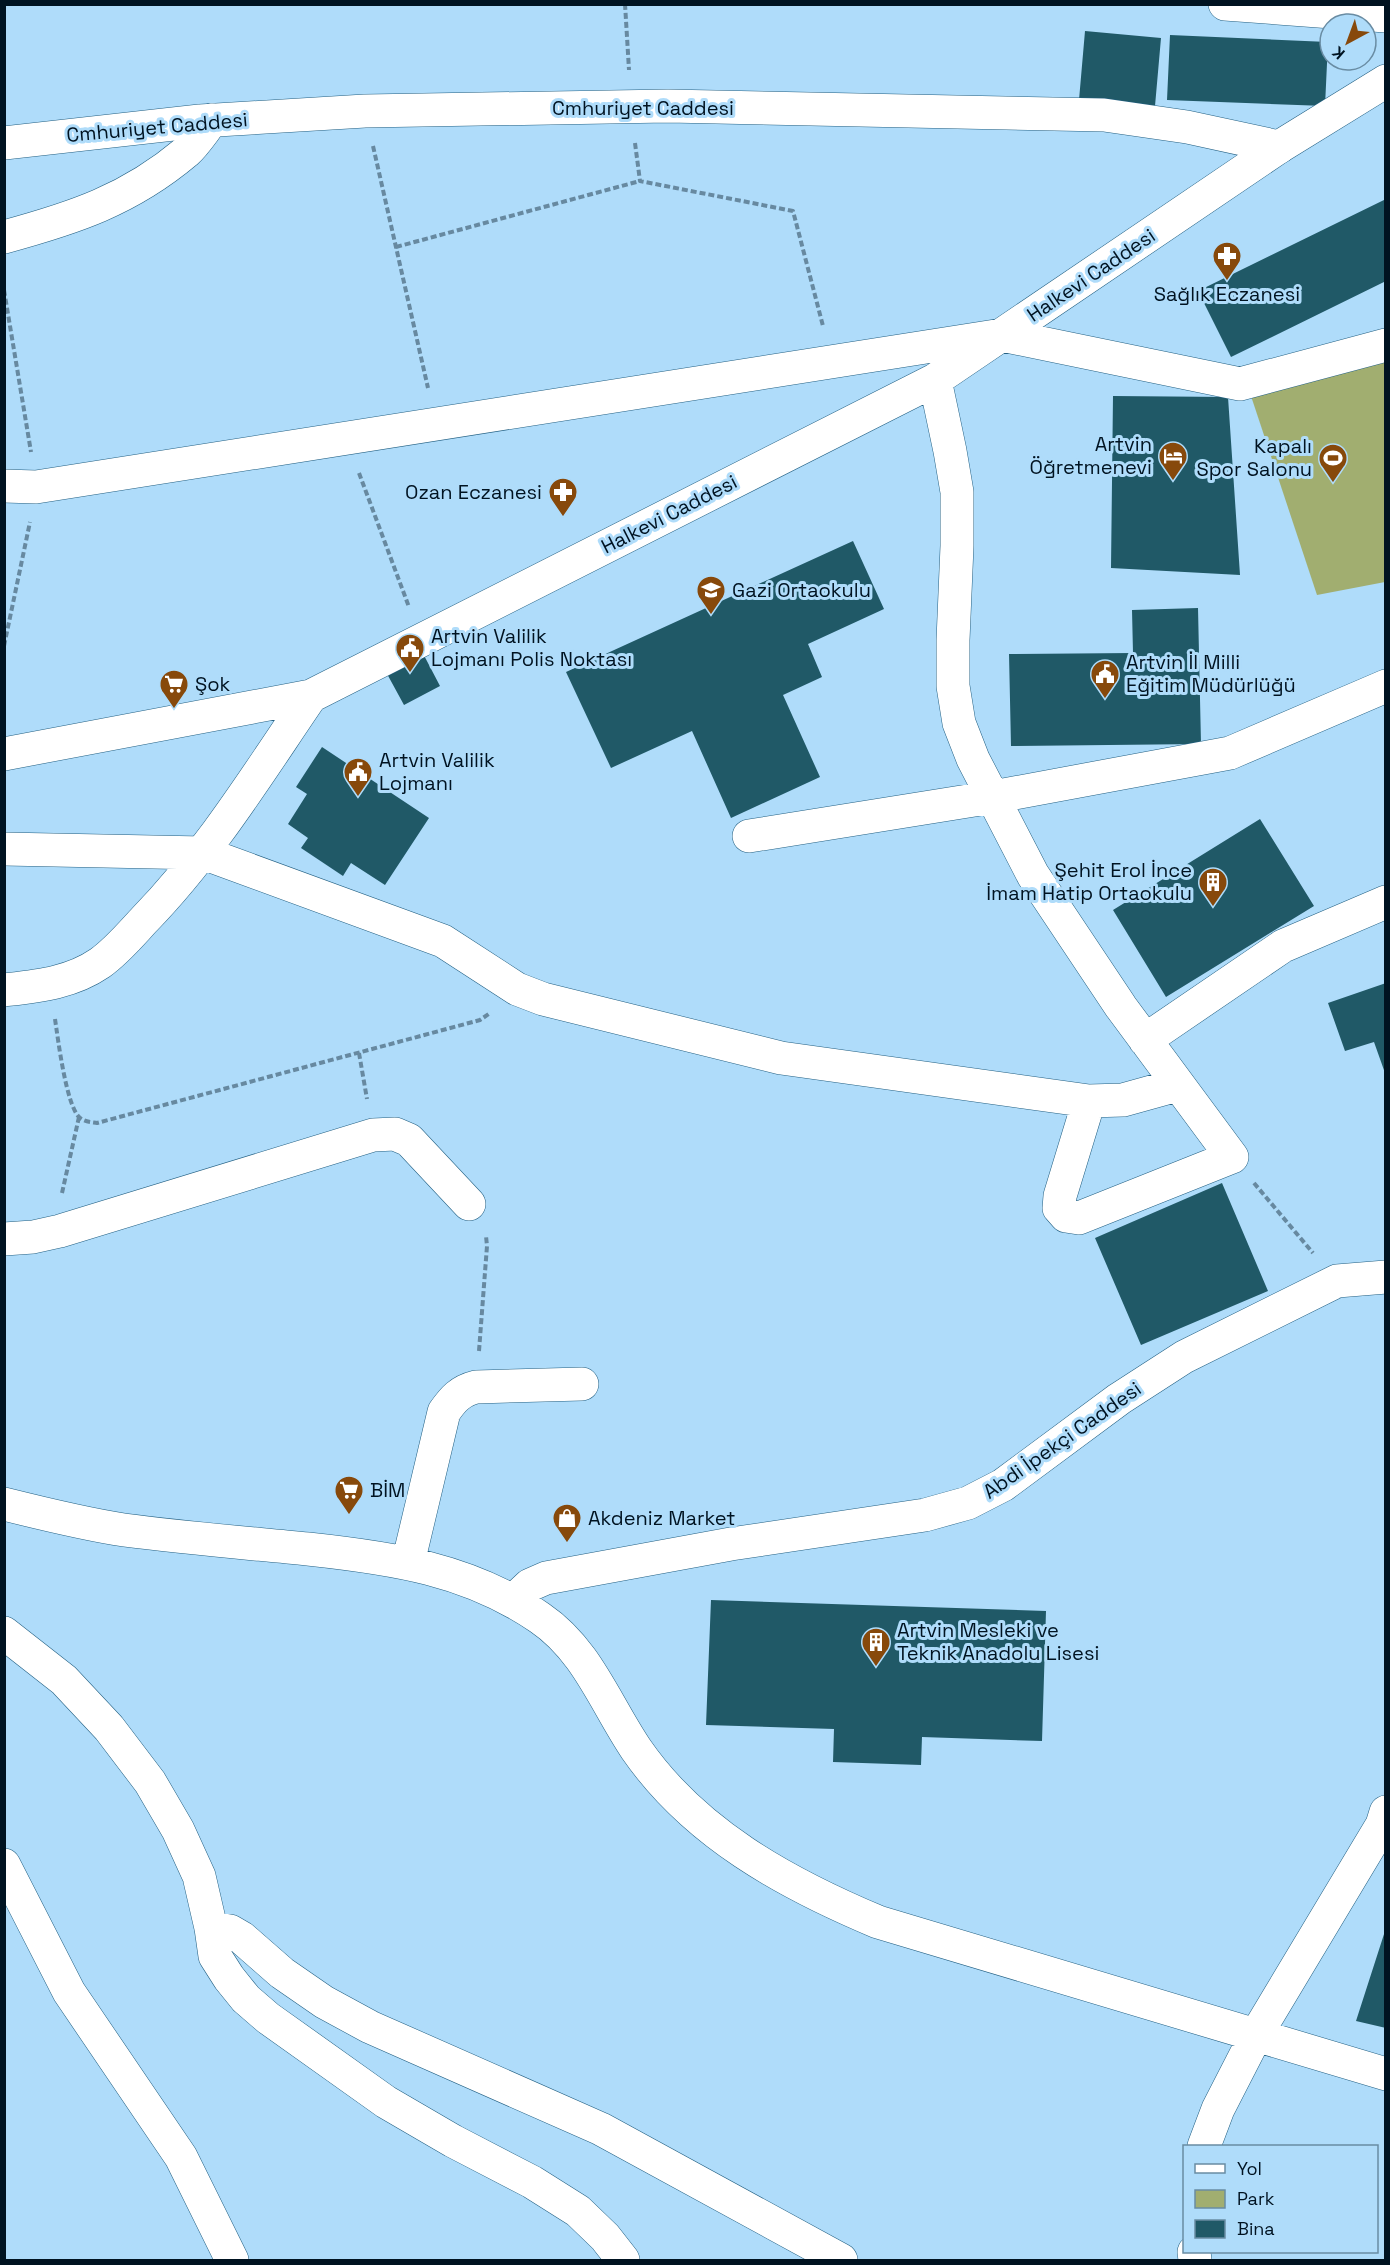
<svg xmlns="http://www.w3.org/2000/svg" width="1390" height="2265" font-family="'Space Grotesk',sans-serif">
<style>
.green{fill:#a1ae70}
.building{fill:#205967}
.lines{fill:none;stroke-linecap:round;stroke-linejoin:round}
.minor-casing{stroke:#236083;stroke-width:34}
.major-casing{stroke:#236083;stroke-width:34}
.path{stroke:#6789a0;stroke-width:4;stroke-dasharray:6 3;stroke-linecap:butt}
.minor{stroke:#fff;stroke-width:33}
.major{stroke:#fff;stroke-width:33}
.labels{text-anchor:middle;stroke-width:6;stroke-linejoin:round;paint-order:stroke}
.street-label{font-size:20px;fill:#001321;stroke:#afdcfa}
.poi-label{font-size:20px;fill:#001321;stroke:#afdcfa;text-anchor:start}
</style>
<rect width="100%" height="100%" fill="#afdcfa"/>
<!-- green -->
<path class="green" d="M1385 354V582L1317 595 1247 384Z"/>
<!-- building -->
<path class="building" d="M1085 31 1161 38 1155 106 1079 100Z
M1170 35 1328 42 1325 106 1167 100Z
M1386 199V281L1231 357 1198 291Z
M1113 396 1228 397 1240 575 1111 568Z
M853 541 884 609 808 644 822 677 783 695 820 777 731 818 692 731 611 768 566 672Z
M1198 608 1201 744 1011 746 1009 654 1133 653 1132 610Z
M417 642 440 686 404 705 380 661Z
M322 747 429 818 385 885 351 863 343 876 301 848 308 838 288 824 307 794 296 787Z
M1260 819 1314 906 1166 997 1113 910Z
M1386 983V1073H1385L1374 1042 1345 1051 1328 1003Z
M1222 1183 1268 1291 1141 1345 1095 1238Z
M711 1600 1046 1611 1042 1741 922 1737 921 1765 833 1762 834 1729 706 1725Z
M1385 1931H1386V2028L1356 2021Z"/>
<g class="lines">
<!-- minor casing -->
<g class="minor-casing">
<path id="minor" d="M4 237C74 218 129 200 186 152 196 143 204 130 212 120
M935 380 950 451 957 492V546L953 640V686L959 723 973 759 1033 875 1121 1007 1232 1157 1079 1218 1066 1216 1059 1208 1060 1196 1089 1101
M4 486 36 487 1002 335 1240 384 1386 345
M4 754 311 696 935 380 1279 147 1386 81
M749 836 993 797 1230 753 1386 686
M4 849 203 853 443 941 517 989 543 999 781 1058 1089 1101 1123 1100 1177 1085
M4 990C38 986 71 983 100 963 117 951 131 934 145 919 210 852 259 772 311 696
M1145 1040 1283 946 1386 902
M4 1239 33 1237 60 1231 373 1135 395 1134 409 1140 469 1204
M4 1504C44 1514 84 1524 124 1530 185 1538 247 1543 308 1549 392 1558 469 1569 540 1618 587 1650 605 1703 636 1749 694 1833 785 1883 878 1922L1386 2074
M408 1563 444 1412C453 1399 460 1391 476 1387L582 1384
M513 1601 530 1585 546 1578 731 1544 925 1515 968 1503 1003 1485 1119 1399 1184 1357 1337 1281 1386 1277
M4 1633 64 1680 109 1728 150 1782 178 1830 199 1876 211 1928 215 1956 229 1978 246 1999 268 2018 386 2102 453 2141 532 2182 578 2211 605 2237 623 2260
M4 1865 69 1992 181 2157 232 2260
M211 1928 230 1931 242 1938 282 1973 324 2002 370 2027 601 2129 841 2260
M1204 2146 1218 2109 1256 2035 1382 1825 1386 1812
M1194 2252 1195 2260"/>
</g>
<!-- major casing -->
<g class="major-casing">
<path id="major" d="M1225 4 1386 16
M4 143 200 121 365 111 668 106 1104 115 1187 127 1279 147"/>
</g>
<!-- path -->
<path class="path" d="M625 4 629 70
M635 143 640 181 793 211 823 326
M373 146 428 388
M396 247 640 181
M4 290 31 452
M359 473 409 607
M4 646 30 522
M55 1019C58 1039 66 1104 79 1117 84 1122 91 1122 97 1123L480 1020 490 1013
M359 1053 367 1099
M1254 1183 1313 1253
M62 1193 79 1117
M479 1351 487 1246 486 1236"/>
<!-- minor -->
<use href="#minor" class="minor"/>
<!-- major -->
<use href="#major" class="major"/>
</g>
<!-- icons -->
<defs>
<g id="pharmacy-pin" transform="scale(1.5)"><path d="M0 17L-7.5 6A9.5 9.5 0 1 1 7.5 6Z" fill="#87490b" stroke="#afdcfa"/><path d="M-2-6h4v4h4v4h-4v4h-4v-4h-4v-4h4Z" fill="#fff"/></g>
<g id="hotel-pin" transform="scale(1.5)"><path d="M0 17L-7.5 6A9.5 9.5 0 1 1 7.5 6Z" fill="#87490b" stroke="#afdcfa"/><path d="M-6-4.5h1.5V1H6V5H4.5V3h-9V5H-6ZM-4 0a1.8 1.8 0 1 1 3.6 0ZM.5 0V-2.5h3Q6-2.5 6 0Z" fill="#fff"/></g>
<g id="stadium-pin" transform="scale(1.5)"><path d="M0 17L-7.5 6A9.5 9.5 0 1 1 7.5 6Z" fill="#87490b" stroke="#afdcfa"/><path d="M0-5a6.5 5 0 1 0 0 10a6.5 5 0 1 0 0-10ZM-3.5-1.8h7v3.6h-7Z" fill="#fff"/></g>
<g id="school-pin" transform="scale(1.5)"><path d="M0 17L-7.5 6A9.5 9.5 0 1 1 7.5 6Z" fill="#87490b" stroke="#afdcfa"/><path d="M0-5L7-2L0 1L-7-2ZM-4 1L0 2.5L4 1V4Q0 6-4 4Z" fill="#fff"/></g>
<g id="civic-pin" transform="scale(1.5)"><path d="M0 17L-7.5 6A9.5 9.5 0 1 1 7.5 6Z" fill="#87490b" stroke="#afdcfa"/><path d="M-.6-6.5H3V-4.5H.6V-3L4-1V1h2V6H-6V1h2V-1L-.6-3ZM-1.2 2.5V6h2.4V2.5Z" fill="#fff"/></g>
<g id="supermarket-pin" transform="scale(1.5)"><path d="M0 17L-7.5 6A9.5 9.5 0 1 1 7.5 6Z" fill="#87490b" stroke="#afdcfa"/><path d="M-6-5.5h2.5l.6 2H6L4.5 2H-2.5L-4.4-4H-6ZM-1.5 3.2a1.3 1.3 0 1 0 .1 0ZM3 3.2a1.3 1.3 0 1 0 .1 0Z" fill="#fff"/></g>
<g id="building-pin" transform="scale(1.5)"><path d="M0 17L-7.5 6A9.5 9.5 0 1 1 7.5 6Z" fill="#87490b" stroke="#afdcfa"/><path d="M-4-6H4V6H1V3H-1V6H-4ZM-2.5-4.3h1.7v1.8h-1.7ZM.8-4.3h1.7v1.8H.8ZM-2.5-1h1.7V.8h-1.7ZM.8-1h1.7V.8H.8Z" fill="#fff"/></g>
<g id="shop-pin" transform="scale(1.5)"><path d="M0 17L-7.5 6A9.5 9.5 0 1 1 7.5 6Z" fill="#87490b" stroke="#afdcfa"/><path d="M-5-2.5h2.3a2.7 3.5 0 0 1 5.4 0H5L5.5 6h-11ZM-1.5-2.5h3a1.5 2.3 0 0 0-3 0Z" fill="#fff"/></g>
</defs>
<g fill-rule="evenodd">
<use href="#pharmacy-pin" x="1227" y="256"/>
<use href="#hotel-pin" x="1173" y="456"/>
<use href="#stadium-pin" x="1333" y="458"/>
<use href="#pharmacy-pin" x="563" y="492"/>
<use href="#school-pin" x="711" y="590"/>
<use href="#civic-pin" x="410" y="648"/>
<use href="#civic-pin" x="1105" y="674"/>
<use href="#supermarket-pin" x="174" y="684"/>
<use href="#civic-pin" x="358" y="772"/>
<use href="#building-pin" x="1213" y="882"/>
<use href="#supermarket-pin" x="349" y="1490"/>
<use href="#shop-pin" x="567" y="1518"/>
<use href="#building-pin" x="876" y="1642"/>
</g>
<g class="labels">
<!-- street labels -->
<g class="street-label">
<text x="643" y="115">Cmhuriyet Caddesi</text>
<text transform="translate(157 127) rotate(-5)" y="7">Cmhuriyet Caddesi</text>
<text transform="translate(1091 275) rotate(-34)" y="7">Halkevi Caddesi</text>
<text transform="translate(669 514) rotate(-27)" y="7">Halkevi Caddesi</text>
<text transform="translate(1062 1440) rotate(-35)" y="7">Abdi İpekçi Caddesi</text>
</g>
<!-- poi labels -->
<g class="poi-label">
<text x="1227" y="301" text-anchor="middle">Sağlık Eczanesi</text>
<text x="1152" y="451" text-anchor="end">Artvin<tspan x="1152" dy="23">Öğretmenevi</tspan></text>
<text x="1312" y="453" text-anchor="end">Kapalı<tspan x="1312" dy="23">Spor Salonu</tspan></text>
<text x="542" y="499" text-anchor="end">Ozan Eczanesi</text>
<text x="732" y="597">Gazi Ortaokulu</text>
<text x="431" y="643">Artvin Valilik<tspan x="431" dy="23">Lojmanı Polis Noktası</tspan></text>
<text x="1126" y="669">Artvin İl Milli<tspan x="1126" dy="23">Eğitim Müdürlüğü</tspan></text>
<text x="195" y="691">Şok</text>
<text x="379" y="767">Artvin Valilik<tspan x="379" dy="23">Lojmanı</tspan></text>
<text x="1192" y="877" text-anchor="end">Şehit Erol İnce<tspan x="1192" dy="23">İmam Hatip Ortaokulu</tspan></text>
<text x="370" y="1497">BİM</text>
<text x="588" y="1525">Akdeniz Market</text>
<text x="897" y="1637">Artvin Mesleki ve<tspan x="897" dy="23">Teknik Anadolu Lisesi</tspan></text>
</g>
</g>
<!-- border -->
<rect width="1390" height="2265" fill="none" stroke="#001321" stroke-width="12"/>
<!-- legend -->
<rect x="1183" y="2145" width="195" height="108" fill="#afdcfa" stroke="#698ca3" stroke-width="1.5"/>
<rect x="1195" y="2164" width="30" height="9" fill="#ffffff" stroke="#698ca3" stroke-width="1.5"/>
<text x="1237" y="2175" font-size="18" fill="#001321">Yol</text>
<rect x="1195" y="2190" width="30" height="18" fill="#a1ae70" stroke="#698ca3" stroke-width="1.5"/>
<text x="1237" y="2205" font-size="18" fill="#001321">Park</text>
<rect x="1195" y="2220" width="30" height="18" fill="#205967" stroke="#698ca3" stroke-width="1.5"/>
<text x="1237" y="2235" font-size="18" fill="#001321">Bina</text>
<!-- north arrow -->
<g transform="translate(1348 42) rotate(221)"><circle r="28" fill="#afdcfa" stroke="#698ca3" stroke-width="1.5"/>
<path d="M0-4.5L10 22L0 15L-10 22Z" fill="#87490b"/>
<text y="-9" font-size="16" font-weight="bold" text-anchor="middle" fill="#001321">K</text>
</g>
</svg>
